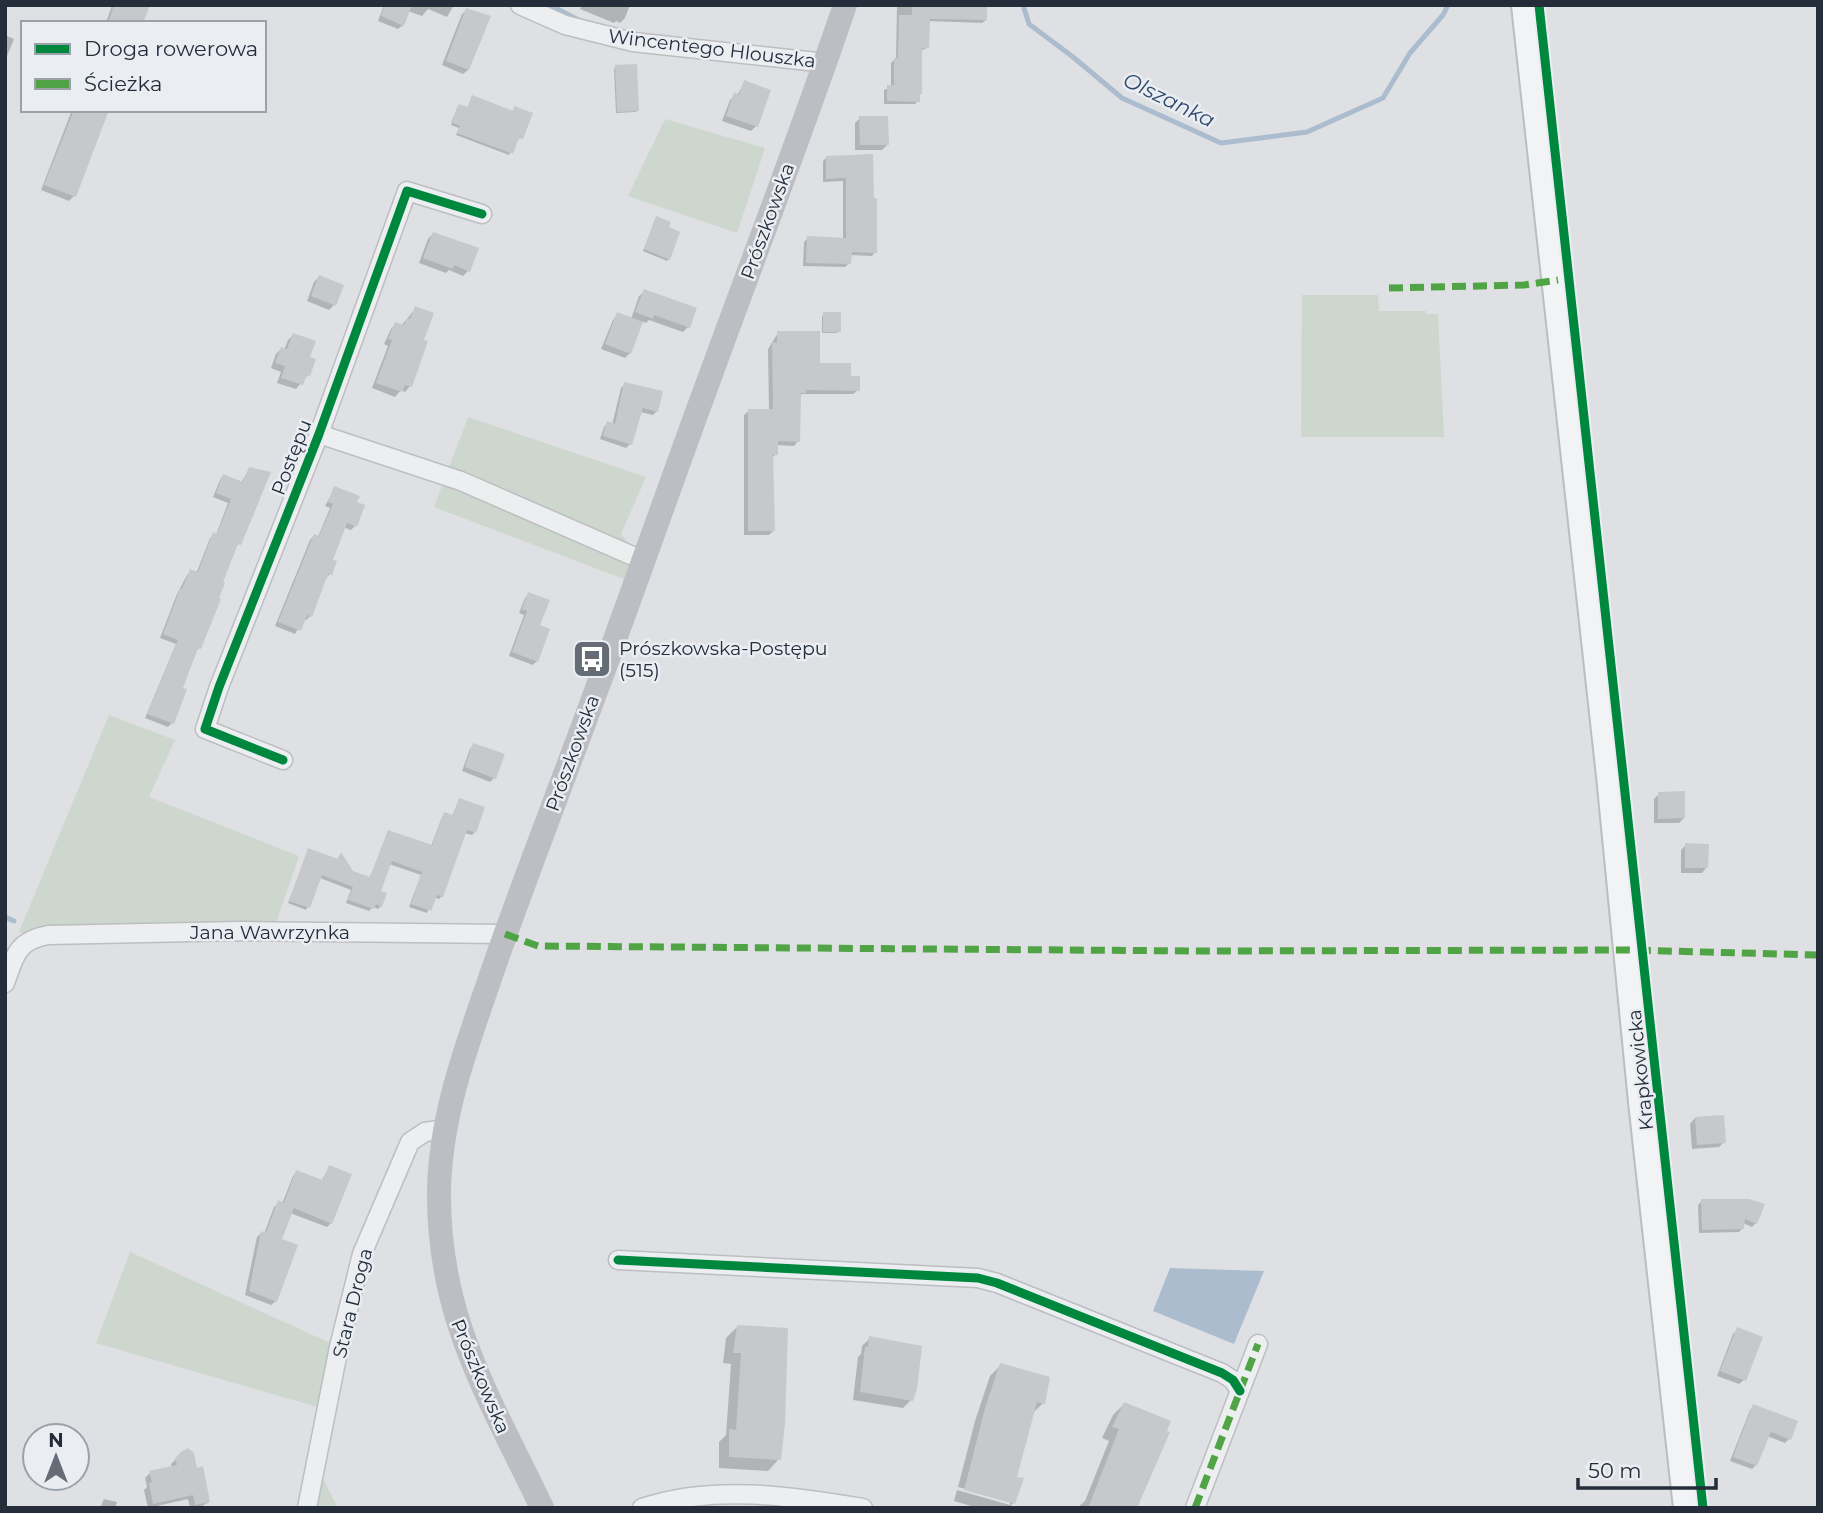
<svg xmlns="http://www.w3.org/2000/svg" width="1823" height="1513" font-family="Montserrat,sans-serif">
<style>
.green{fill:#ced7ce}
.water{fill:#acbccf}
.shadow{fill:#0003}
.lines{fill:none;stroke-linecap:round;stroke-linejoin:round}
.stream{stroke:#acbccf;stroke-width:5}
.building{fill:#c6c8cb}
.minor-casing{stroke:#bcbec1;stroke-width:21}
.primary-casing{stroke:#babdc1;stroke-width:32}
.minor{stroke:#edeef0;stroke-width:18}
.secondary{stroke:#bcbec3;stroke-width:24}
.primary{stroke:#f2f3f4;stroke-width:28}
.quiet{stroke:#50a445;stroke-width:7;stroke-dasharray:14 7;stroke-linecap:butt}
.cycleway-casing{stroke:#eaeef3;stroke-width:13}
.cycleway{stroke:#00873e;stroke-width:9}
.labels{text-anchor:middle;stroke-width:5;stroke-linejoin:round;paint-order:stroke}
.street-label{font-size:19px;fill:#252d3b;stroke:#eaeef3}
.poi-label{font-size:19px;fill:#252d3b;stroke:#eaeef3;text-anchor:start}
.water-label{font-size:21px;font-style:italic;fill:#304a6e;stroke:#eaeef3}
</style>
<rect width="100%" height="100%" fill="#dee0e3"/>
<!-- green -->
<path class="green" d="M665 119 765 148 737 233 628 196Z
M1302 295H1378L1379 311H1426V314H1438L1444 437H1301Z
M468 417 646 477 621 534 642 560 634 583 434 507Z
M109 715 175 740 149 797 299 856 276 923 35 938 19 932Z
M130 1252 339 1347 328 1410 96 1343Z
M315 1464 338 1508H307Z"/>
<!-- water -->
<path class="water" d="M1170 1268 1264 1271 1234 1344 1153 1311Z"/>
<!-- shadow -->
<path class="shadow" d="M112 5H148L141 23H106Z
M384 5H454L447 17 428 9 422 16 408 11 403 25 398 29 378 21Z
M582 5H630L625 18 620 23 616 21 614 23 580 9Z
M897 5H985L986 20 982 23 928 21 927 48 920 51 918 101 915 104H884V90L891 87V63L896 58Z
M467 10 468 70 463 74 442 65 462 14Z
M5 35 14 39 5 61Z
M616 67 638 110 636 112 616 113 614 69Z
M745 82 756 126 751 131 722 121 730 100 735 95H737Z
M471 99 512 112 515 108 522 138 517 139 509 155 456 135 459 128 451 125 457 108 459 106 467 109Z
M72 110H107L74 196 69 201 41 190Z
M860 118 887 145 882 150H855V123Z
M871 156 875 252 872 256 850 255 849 263 845 267 803 266 804 242 808 238 843 239V181L823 182V161L826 158Z
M655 220 669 259 667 261 643 251Z
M433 234 468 271 463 276 449 270 446 273 419 263 428 239Z
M319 277 334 305 329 310 307 301 314 282Z
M645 291 688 327 683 332 649 320 646 323 641 321 630 353 625 358 601 349 613 320 618 314 631 319 639 296Z
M416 308 422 341 410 386 405 392 401 390 395 397 372 388 388 346 384 344 391 329 396 324 401 326Z
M824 314 839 331 837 333H822V316Z
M778 333 818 365 849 377 858 390 853 394H802L799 397 798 441 794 446 776 445V454L772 458 774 530 769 535H744V415L749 411H769L768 349Z
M293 335 308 359V375L296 389 277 383 281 372 271 368 276 354 281 349 284 350 288 340Z
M625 384 657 411 653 415 640 412 630 444 626 448 600 439 604 427 608 423 612 425 621 388Z
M250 468 239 544 234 547 199 648 195 652 181 689 172 723 168 727 145 718 176 644 160 638 177 594 187 575 191 571 196 574 210 538 216 535 228 503 213 497 220 480 223 476 241 483Z
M335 488 355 526 351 530 343 527 330 561V574L326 578 310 616 306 620 304 619 295 634 275 626 310 540 314 536 318 537 330 508 325 506Z
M529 594 537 661 533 665 509 656 524 615 519 613 525 598Z
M474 745 494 778 490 782 462 771 470 749Z
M1659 794 1684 818 1679 823H1654V799Z
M459 800 483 808 474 833 472 835 464 833 442 896 439 899 434 897 427 913 409 907 421 875 389 864 378 892 381 906 378 909 373 907 369 911 346 903 351 890 320 878 306 910 288 903 309 850 337 860 340 855 352 872 369 879 389 832 431 846 442 817 445 814 452 816Z
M1686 845 1707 867 1702 873H1681V850Z
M1695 1118 1724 1142 1719 1147 1692 1149 1690 1124Z
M329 1167 331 1223 327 1227 290 1213 280 1240 276 1301 271 1305 245 1295 257 1237 261 1233 264 1234 274 1207 279 1203 282 1204 293 1176 297 1172 321 1182Z
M1702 1201 1756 1223 1752 1227 1743 1223V1228L1739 1232 1699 1233 1698 1205Z
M737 1327 779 1459 768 1471 719 1468V1442L726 1435 731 1364 723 1363 726 1338Z
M1738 1329 1744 1380 1739 1384 1717 1376 1733 1334Z
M870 1338 911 1400 903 1408 853 1400 858 1357 861 1354 862 1346Z
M1001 1365 1043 1403 1032 1414 1014 1478 1013 1503 1009 1508H978L954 1501 957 1490 1010 1505V1501L958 1487 975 1421 990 1376Z
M1124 1404 1167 1433 1137 1508H1077L1085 1501 1109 1441 1102 1438 1113 1415Z
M1754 1406 1789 1439 1785 1443 1767 1436 1756 1465 1752 1469 1730 1461 1750 1410Z
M176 1459 196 1470 209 1502 199 1508H190L188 1499 148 1508 144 1490 147 1487 145 1478 150 1473 172 1468 171 1464Z
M104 1499 117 1502 115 1508H100Z"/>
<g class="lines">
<!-- stream -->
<path class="stream" d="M550 5 582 22
M1023 5 1029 24 1073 57 1122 98 1221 143 1307 132 1383 98 1410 53 1443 15 1448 5
M5 917 14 921"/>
</g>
<!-- building -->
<path class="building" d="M114 5H150L143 23H108Z
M385 5H412L404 26 381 16Z
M912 5H987V20L930 19 929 48H922V94H920V102L887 101V85H894V58H898L899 15H912Z
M466 8 491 16 469 70 446 61Z
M637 64 639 111 617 112 615 65Z
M744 80 771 90 758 127 726 116 734 92 739 95Z
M472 95 513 111 514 106 533 113 523 139 519 138 513 154 457 133 460 126 451 122 459 104 468 107Z
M74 110H109L76 197 44 185Z
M859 116H888L889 145H860Z
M873 154 874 198H877V253L852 252 851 264 806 263 807 236 846 238V178L826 179V156Z
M656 216 671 222 669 227 680 232 670 260 644 249Z
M433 232 479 248 470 272 454 265 453 269 423 258Z
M319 275 344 285 336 306 311 296Z
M644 289 697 308 690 328 654 315 653 319 635 312Z
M415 306 434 313 424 340 428 341 412 387 405 385 402 392 376 383 392 340 388 339 395 322 404 325 407 318 410 319Z
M617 312 643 322 631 354 605 344Z
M823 312H841V332H823Z
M777 331H820V363H851V376H860V391L806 390V393H801L800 442 778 441V455H773L775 531H748V409H773L772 342 777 343Z
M293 333 316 341 310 357 316 359 310 376 307 375 303 385 281 378 285 366 275 363 281 347 287 349Z
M624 382 663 391 658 412 643 408 632 445 603 436 607 421 615 424Z
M249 467 271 472 241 545 238 544 223 582 225 583 219 598 221 599 201 649 198 648 183 688 187 689 174 724 147 714 178 640 163 634 180 589H182L190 569 198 572 213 532 217 534 231 499 216 493 223 474 243 482Z
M334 486 360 496 357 502 365 505 357 527 347 523 333 560 337 561 332 575 328 574 312 617 307 615 301 631 278 622 314 534 319 536 333 504 328 502Z
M528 592 550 600 540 625 550 629 538 662 512 652 527 611 522 609Z
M473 743 505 754 496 779 465 767Z
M1685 791V818L1658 819V792Z
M459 798 485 807 476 833 467 830 443 897 437 895 431 911 411 904 422 872 392 861 381 891 387 893 382 907 376 904 374 909 348 900 353 887 322 875 310 908 289 901 308 848 338 859 341 852 353 871 370 877 388 830 432 845 444 812 453 815Z
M1685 843 1709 844 1708 868H1685Z
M1724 1115 1726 1143 1697 1145 1695 1117Z
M329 1165 352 1174 332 1224 294 1208 282 1239 298 1245 277 1302 249 1291 261 1231 266 1233 278 1200 284 1203 296 1170 323 1180Z
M1701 1199H1749L1765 1204 1757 1224 1745 1219 1744 1229 1702 1230Z
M737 1325 788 1328 785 1424 781 1460 729 1457V1429L736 1430 741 1353H733Z
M1737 1327 1763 1337 1746 1381 1720 1371Z
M869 1336 922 1346 917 1389 913 1401 860 1392 865 1347H868Z
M1000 1363 1050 1377 1045 1404 1037 1402 1017 1477 1024 1478 1015 1504 964 1490 985 1408Z
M1124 1402 1171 1421 1167 1431 1170 1432 1137 1508H1088L1119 1429 1112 1427Z
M1753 1404 1798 1421 1791 1440 1771 1432 1757 1466 1733 1457Z
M188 1448 194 1453 197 1468 203 1466 210 1502 195 1505 193 1495 153 1504 149 1483 152 1482 149 1471 177 1465 175 1458 181 1452Z"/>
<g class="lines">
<!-- minor casing -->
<g class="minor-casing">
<path id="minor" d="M520 5 565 25 633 42 826 63
M319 434 461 481 642 560
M283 760 205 729 219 687 319 434 407 191 482 214
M5 983C15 956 16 941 48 935L241 931 505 934
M618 1260 978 1278 997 1283 1222 1373 1233 1380 1240 1391
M307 1508 339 1347 362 1254 410 1142 425 1132 445 1129
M642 1508C713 1484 791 1496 863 1508
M1195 1508 1258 1344"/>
</g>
<!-- primary casing -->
<g class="primary-casing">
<path id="primary" d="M1526 5 1611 776 1643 1102 1688 1508"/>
</g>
<!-- minor -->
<use href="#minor" class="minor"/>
<!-- secondary -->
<path class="secondary" d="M542 1508C490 1398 438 1319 439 1192 440 1121 463 1056 486 990 514 907 546 825 577 742 623 620 666 496 711 374 756 251 803 129 845 5"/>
<!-- primary -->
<use href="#primary" class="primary"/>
<!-- quiet -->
<path class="quiet" d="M1389 288 1524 285 1558 280
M505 934 538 946 1199 951 1629 950 1818 955
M1195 1508 1258 1344"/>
<!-- cycleway casing -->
<g class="cycleway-casing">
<path id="cycleway" d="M1539 5 1703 1508
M283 760 205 729 219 687 319 434 407 191 482 214
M618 1260 978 1278 997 1283 1222 1373 1233 1380 1240 1391"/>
</g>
<!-- cycleway -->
<use href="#cycleway" class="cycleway"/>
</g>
<!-- icons -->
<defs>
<g id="bus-square" transform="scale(2.0125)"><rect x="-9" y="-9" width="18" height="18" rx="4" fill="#666c76" stroke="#eaeef3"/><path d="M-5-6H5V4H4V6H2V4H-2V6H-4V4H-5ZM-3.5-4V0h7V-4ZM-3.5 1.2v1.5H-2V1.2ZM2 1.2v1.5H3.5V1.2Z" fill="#fff"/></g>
</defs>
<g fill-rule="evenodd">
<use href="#bus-square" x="592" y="659"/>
</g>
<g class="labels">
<!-- street labels -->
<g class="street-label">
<text transform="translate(712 48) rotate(7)" y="7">Wincentego Hlouszka</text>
<text transform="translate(767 221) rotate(-70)" y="7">Prószkowska</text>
<text transform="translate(291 457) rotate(-69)" y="7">Postępu</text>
<text transform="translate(572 753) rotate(-70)" y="7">Prószkowska</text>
<text x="270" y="939">Jana Wawrzynka</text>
<text transform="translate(1640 1070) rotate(-96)" y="7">Krapkowicka</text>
<text transform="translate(352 1303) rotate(-76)" y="7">Stara Droga</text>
<text transform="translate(481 1376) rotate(67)" y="7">Prószkowska</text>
</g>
<!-- poi labels -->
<g class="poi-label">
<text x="619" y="655">Prószkowska-Postępu<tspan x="619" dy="22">(515)</tspan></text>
</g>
<!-- water labels -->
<g class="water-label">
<text transform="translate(1169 100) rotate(26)" y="7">Olszanka</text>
</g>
</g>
<!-- border -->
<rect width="1823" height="1513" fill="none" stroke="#252d3b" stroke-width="14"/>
<!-- legend -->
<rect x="21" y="21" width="245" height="91" fill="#eaeef3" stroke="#9ba1a9" stroke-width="2"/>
<rect x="35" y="44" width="35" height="10" fill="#00873e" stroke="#9ba1a9" stroke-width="2"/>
<text x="84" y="56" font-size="21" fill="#252d3b">Droga rowerowa</text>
<rect x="35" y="79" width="35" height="10" fill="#50a445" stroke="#9ba1a9" stroke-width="2"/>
<text x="84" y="91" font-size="21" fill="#252d3b">Ścieżka</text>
<!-- north arrow -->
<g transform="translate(56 1457)"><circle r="33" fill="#eaeef3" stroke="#9ba1a9" stroke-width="2"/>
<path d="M0-5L12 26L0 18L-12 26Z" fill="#666c76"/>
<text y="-10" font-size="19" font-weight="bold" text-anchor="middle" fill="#252d3b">N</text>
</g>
<!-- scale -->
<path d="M1578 1478v10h138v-10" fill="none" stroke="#252d3b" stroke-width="3.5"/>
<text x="1588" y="1478" font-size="21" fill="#252d3b" stroke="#eaeef3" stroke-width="5" paint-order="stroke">50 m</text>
</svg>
